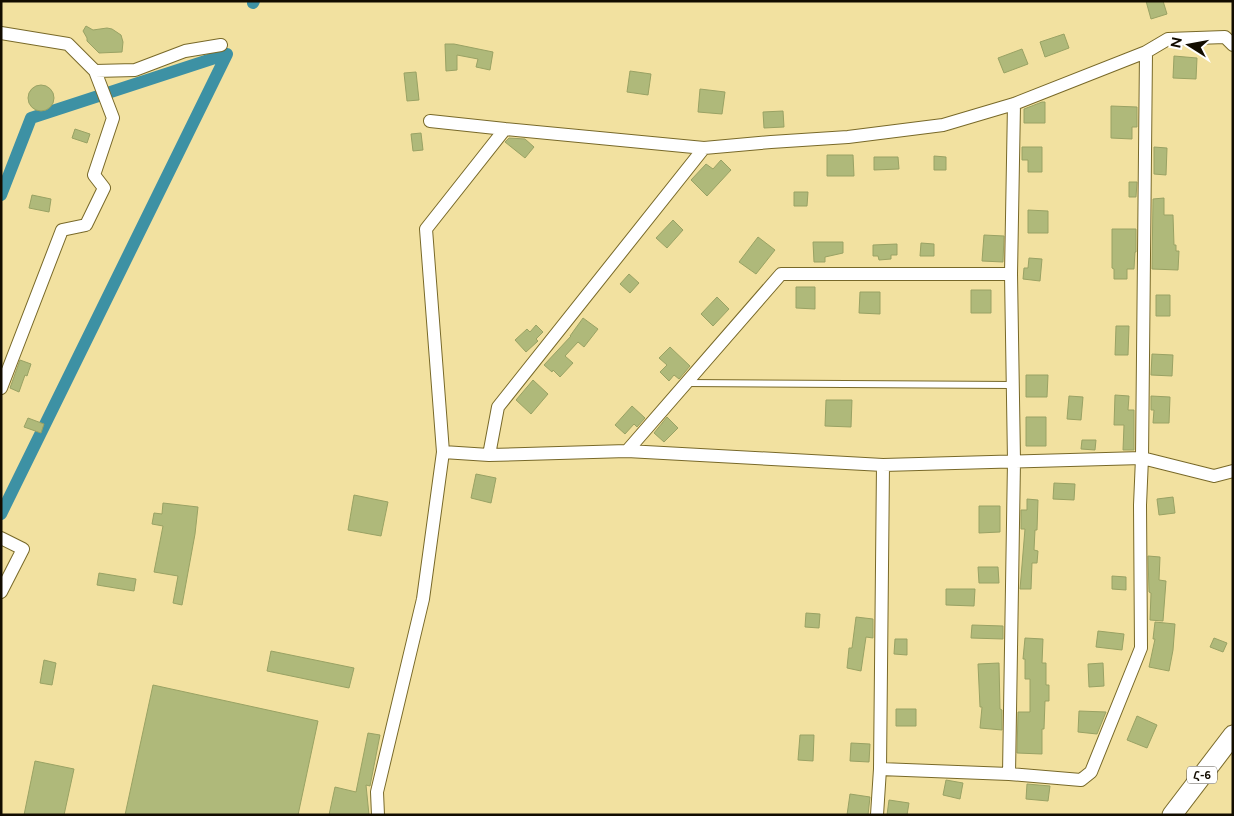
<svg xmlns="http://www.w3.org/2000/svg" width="1234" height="816" font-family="Figtree,'Noto Sans Armenian',sans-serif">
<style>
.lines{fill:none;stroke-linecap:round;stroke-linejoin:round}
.canal{stroke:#3d91a4;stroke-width:12}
.building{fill:#afb97a;stroke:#99a264}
.lane-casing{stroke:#786929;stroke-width:8}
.street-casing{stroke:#786929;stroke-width:14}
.primary-casing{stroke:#786929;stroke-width:21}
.lane{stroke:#fff;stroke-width:6}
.street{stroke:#fff;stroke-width:12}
.primary{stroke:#fff;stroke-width:19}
.labels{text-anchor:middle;stroke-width:4;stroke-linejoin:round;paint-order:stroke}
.shield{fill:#fff;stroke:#59554c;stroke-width:1}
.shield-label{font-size:11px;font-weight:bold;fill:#120c00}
</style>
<rect width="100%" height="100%" fill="#f2e1a0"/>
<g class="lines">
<!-- canal -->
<path class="canal" d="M253 3 254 1
M1 195 31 118 227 54
M1 514 227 54"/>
</g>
<!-- building -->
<path class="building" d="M1146 1H1163L1167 14 1151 19Z
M86 26 93 30 107 28 112 29 121 35 123 42 122 52 99 53 87 41V38L83 31Z
M1064 34 1069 48 1045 57 1040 42Z
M445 44H454L493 52 490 70 476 67 478 59 457 55V70L446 71Z
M1022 49 1028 64 1004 73 998 58Z
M1174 56 1197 58 1196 79 1173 78Z
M630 71 651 74 648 95 627 92Z
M416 72 419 100 407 101 404 73Z
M28 98a13 13 0 1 1 26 0a13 13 0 1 1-26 0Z
M700 89 725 92 722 114 698 112Z
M1042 102H1045V123H1024V109Z
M1111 106 1137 107V127H1132V139L1111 138Z
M783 111 784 127 764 128 763 112Z
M75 129 90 134 87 143 72 138Z
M421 133 423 150 413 151 411 134Z
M509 138 525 139 534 147 525 158 505 142Z
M1022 147H1042V172H1028V160H1022Z
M1154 147 1167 148 1166 175 1154 174Z
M827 155H853L854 176H827Z
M934 156 946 157V170H934Z
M874 157H898L899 169 874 170Z
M721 160 731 170 707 196 691 180 706 164 713 169Z
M1129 182H1137L1136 197H1129Z
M794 192H808L807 206H794Z
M32 195 51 199 49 212 29 208Z
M1164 198V215H1173L1174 245H1176V251H1179L1178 270 1152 269 1153 199Z
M1028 210 1048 211V233H1028Z
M673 220 683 230 667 248 656 238Z
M1112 229H1136V252H1135L1134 269H1127V279H1114V269L1112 268Z
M984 235 1004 236 1003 262 982 261Z
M758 237 775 250 756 274 739 262Z
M813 242H843V253L825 257V262H814Z
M921 243 934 244V256H920Z
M897 244V255H891V259L879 260 878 256H873V245Z
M1029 258 1042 259 1040 281 1023 279 1024 268H1028Z
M629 274 639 283 630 293 620 284Z
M796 287H815V309L796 308Z
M971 290H991V313H971Z
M860 292H880V314L859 313Z
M1156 295H1170V316H1156Z
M717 297 729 309 713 326 701 314Z
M583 318 598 329 584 347 578 342 565 356 573 363 560 377 553 370 552 372 544 365 571 336H570Z
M536 325 543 332 536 339 538 341 526 352 515 340 527 329 530 332Z
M1116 326H1129L1128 355H1115Z
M670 347 690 366 679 379 674 375 669 381 660 372 667 365 659 358Z
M1152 354 1173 355 1172 376 1151 375Z
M20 360 31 364 27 376 25 375 19 392 10 388Z
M1026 375H1048L1047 397H1026Z
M533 380 548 394 531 414 516 400Z
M1115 395 1129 396 1128 410H1134V450H1123L1124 425H1114Z
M1069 396 1083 397 1081 420 1067 419Z
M1151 396 1170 397 1169 423H1153L1154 410H1151Z
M826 400H852L851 427 825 426Z
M632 406 645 418 637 427 634 424 625 434 615 425Z
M667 417 678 428 664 442 654 433Z
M1026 417H1046V446H1026Z
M28 418 44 424 41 433 24 427Z
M1082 440H1096L1095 450 1081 449Z
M476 474 496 478 491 503 471 498Z
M1054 483 1075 484 1074 500 1053 499Z
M354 495 388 502 381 536 348 530Z
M1173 497 1175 513 1159 515 1157 499Z
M1027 499 1038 500 1037 530H1035L1034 550 1038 551 1037 563H1032L1031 589H1020L1025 529H1021V510H1027Z
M163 503 198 507 195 534 182 605 173 603 178 576 154 572 163 526 152 524 154 513 162 514Z
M979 506H1000V532L979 533Z
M1148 556 1160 557 1159 580 1166 581 1163 621 1150 620 1151 593 1149 592Z
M978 567H998L999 583H979Z
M99 573 136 579 134 591 97 585Z
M1112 576 1126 577V590L1112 589Z
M946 589H975L974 606 946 605Z
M806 613 820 614 819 628 805 627Z
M856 617 873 619V638L866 637 861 671 847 668 849 648H852Z
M1155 622 1175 624 1173 650 1169 671 1149 667 1155 639H1153Z
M972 625 1003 626V639L971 638Z
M1098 631 1124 634 1122 650 1096 647Z
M1025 638 1043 639 1042 663H1046V685H1049V701H1045L1044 729H1042V754L1017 753 1018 712H1030V679H1025V659H1023Z
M1214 638 1227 643 1223 652 1210 647Z
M895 639H907V655L894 654Z
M271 651 354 668 349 688 267 671Z
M44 660 56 663 52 685 40 683Z
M999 663 1000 709 1002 710V730L980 728 982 707H980L978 664Z
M1103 663 1104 686 1089 687 1088 664Z
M153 685 318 721 298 815H125Z
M896 709H916V726H896Z
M1079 711 1106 712 1097 734 1078 732Z
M1137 716 1157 725 1147 748 1127 740Z
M368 733 380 735 370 786 366 785 369 815H329L335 787 356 792Z
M800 735H814L813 761 798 760Z
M851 743 870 744 869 762 850 761Z
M35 761 74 769 64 815H24Z
M946 780 963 783 960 799 943 795Z
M1027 784 1050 786 1048 801 1026 799Z
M850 794 870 797 868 815H847Z
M889 800 909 803 907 815H887Z"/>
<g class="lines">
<!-- lane casing -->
<g class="lane-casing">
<path id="lane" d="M687 383 1012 385"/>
</g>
<!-- street casing -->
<g class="street-casing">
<path id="street" d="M1 33 68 44 95 71 135 70 185 51 221 45
M1146 52 1168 39 1225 37 1233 45
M430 121 505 129
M1 388 62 230 86 225 104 188 94 175 113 118 95 71
M627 451 781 274H1011
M443 452 426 229 505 129 704 148
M489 455 498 407 704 148 771 142 848 137 943 125 1014 104 1146 52 1142 458 1140 505 1141 648 1091 772 1081 780 1009 774
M1 538 23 549 1 592
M880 769 883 465
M378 815 377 792 423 599 443 452 489 455 627 451 883 465 1142 458 1214 476 1233 471
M877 815 880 769 1009 774 1014 461 1011 274 1014 104"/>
</g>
<!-- primary casing -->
<g class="primary-casing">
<path id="primary" d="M1172 815 1233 735"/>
</g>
<!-- lane -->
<use href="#lane" class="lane"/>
<!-- street -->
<use href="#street" class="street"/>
<!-- primary -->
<use href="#primary" class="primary"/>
</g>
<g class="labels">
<!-- shield labels -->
<rect class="shield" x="1187" y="766.5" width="30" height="17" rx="4"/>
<g class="shield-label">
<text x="1202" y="779">Հ-6</text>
</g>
</g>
<!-- border -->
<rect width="1234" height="816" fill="none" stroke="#120c00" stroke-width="5"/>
<!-- north arrow -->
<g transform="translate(1189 45) rotate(281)" stroke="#ffffff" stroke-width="4" paint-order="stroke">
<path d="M0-4L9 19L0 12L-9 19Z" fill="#120c00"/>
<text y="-8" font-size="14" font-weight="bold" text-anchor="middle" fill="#120c00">N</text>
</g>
</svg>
